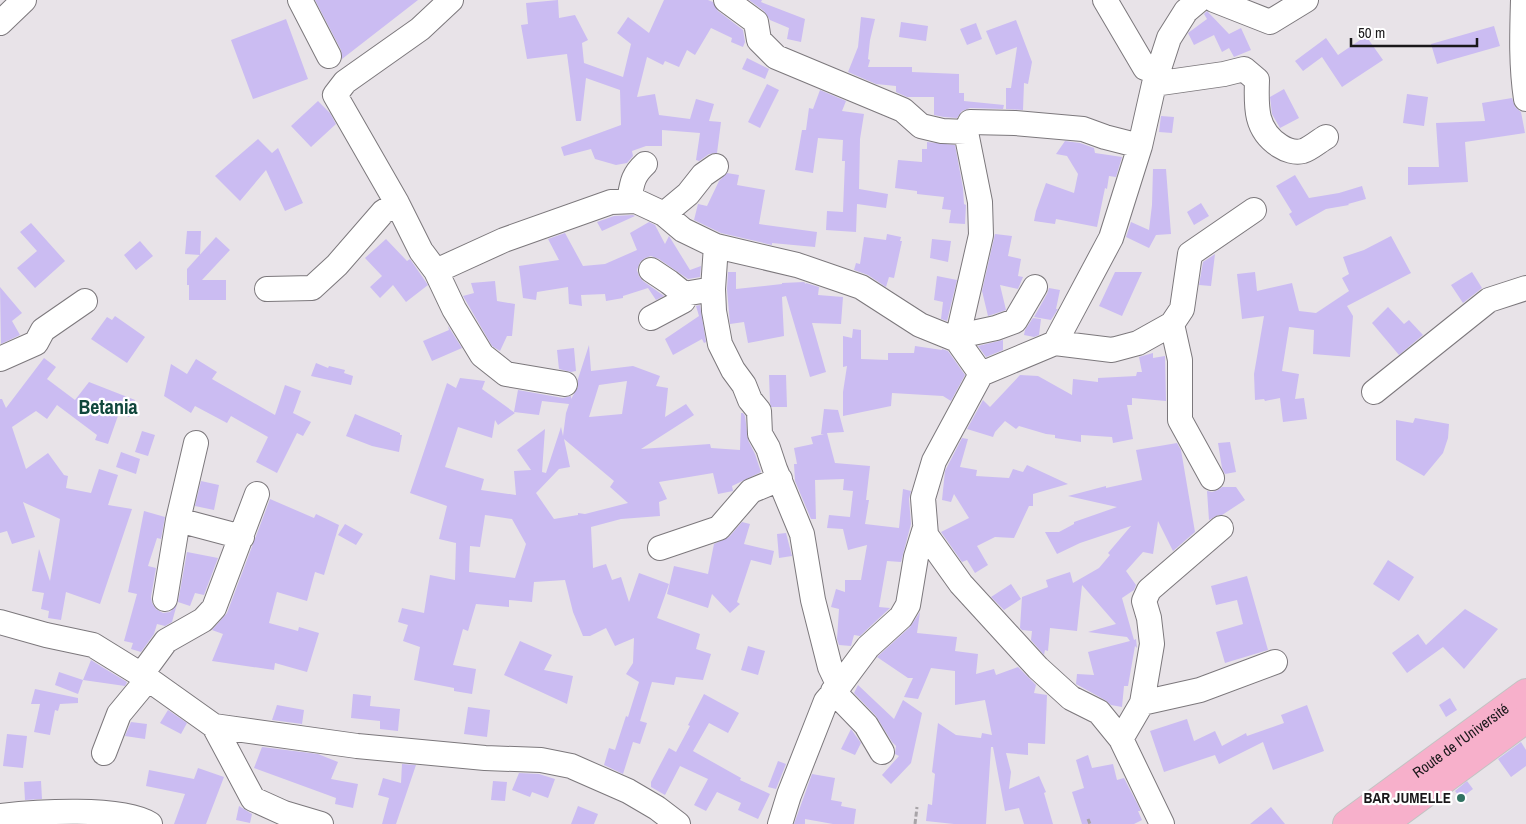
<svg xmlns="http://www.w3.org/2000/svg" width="1526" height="824" font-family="'Archivo Narrow',sans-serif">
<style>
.building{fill:#cbbcf2;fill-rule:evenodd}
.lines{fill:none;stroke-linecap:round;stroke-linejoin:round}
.minor-casing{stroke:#7c787c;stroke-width:26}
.major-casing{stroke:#c3c3c3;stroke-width:30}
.path{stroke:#a8a4a8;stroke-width:3;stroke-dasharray:5 2.5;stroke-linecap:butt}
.minor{stroke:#fff;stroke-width:24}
.major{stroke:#f7b0cb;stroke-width:28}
.poi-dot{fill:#307262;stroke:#fff;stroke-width:2}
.labels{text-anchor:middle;stroke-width:4.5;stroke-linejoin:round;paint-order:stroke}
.street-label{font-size:15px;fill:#1a181a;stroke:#fff}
.poi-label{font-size:15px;font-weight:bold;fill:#1a181a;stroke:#fff;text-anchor:end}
.district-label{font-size:20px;font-weight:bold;fill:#10473c;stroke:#fff}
</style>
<rect width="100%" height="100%" fill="#e8e3e8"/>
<!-- building -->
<path class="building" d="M315 0H418L342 59 341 50Z
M558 0 559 18 575 15 588 40 582 43 584 63 623 77 631 44 617 33 628 17 649 33 664 0H708L713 2 718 11 743 30 745 42 743 47 731 42 732 38 711 28 695 55 687 50 679 67 665 61 663 65 647 57 637 97 655 94 659 115 690 119 696 99 714 104 709 121 721 122 717 153 709 154 699 161 696 160 700 133 662 130V146H646L632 151 633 156 627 163 616 165 595 159 591 149 564 156 561 147 621 125 620 90 586 78 581 121H576L567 54 527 59 521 25 528 24 526 3Z
M749 0H762L761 2 805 19 801 42 787 39 789 28 770 20 764 11Z
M1207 11 1229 34 1241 28 1251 50 1234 57 1229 48 1222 52 1214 35 1194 45 1188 33 1207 19 1204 14Z
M861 17 875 19 870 40 868 59 870 60 868 67H912V72L959 74V93H964V101L1004 105 1003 109 970 108 962 111 957 118 944 117 934 115V97H907L896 92V86L876 84 848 72 858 47Z
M286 19 308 79 253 99 231 40Z
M1016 20 1032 62 1028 84 1024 83 1023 110 1006 109V88H1011L1017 47 996 55 986 31Z
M901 22 928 26 926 41 899 37Z
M976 23 982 39 967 45 960 29Z
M1494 26 1500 46 1437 64 1431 44Z
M1366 36 1383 60 1342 87 1322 57 1303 71 1295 61 1326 38 1338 55Z
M747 58 769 69 765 79 742 69Z
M767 84 779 90 760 128 748 122Z
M1284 89 1299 118 1280 128 1272 114 1270 97Z
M820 90 846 101 842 111 864 114 860 139 859 189 888 194 886 208 857 204 856 232 826 230 827 211 843 212 845 161H842L843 140 818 138 813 173 795 170 802 130H806L809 108 813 109Z
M1407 94 1428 97 1424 126 1403 123Z
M1512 98 1515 107 1521 112 1525 133 1465 142 1468 182 1408 185V167H1439L1436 123 1485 121 1482 103Z
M318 101 330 113 336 124 311 147 291 126Z
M1161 116 1174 117 1172 133 1159 132Z
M258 139 272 153 278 148 303 203 285 211 266 170 240 201 215 176Z
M1065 141 1080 143 1094 148 1095 153 1122 157 1116 177 1109 176 1107 189 1105 188 1097 227 1056 219 1055 224 1034 221 1036 211 1046 183 1074 193 1078 174 1067 156 1056 154Z
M927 142 955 145 963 188 964 204 966 205 965 224 949 223 951 210 942 209 944 197 917 194V191L895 188 898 160 922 162V149H927Z
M1153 169H1166L1171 234 1156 235 1149 248 1126 237 1131 222 1149 230 1152 205Z
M727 173 739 175 737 185 765 190 759 224 817 232 815 247 772 243V245L721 233 694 220 698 204 707 206 719 181Z
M1295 175 1309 198 1339 193 1362 186 1366 199 1348 204 1349 205 1326 209 1296 226 1289 214 1292 212 1276 186Z
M1201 203 1209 216 1194 225 1187 212Z
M633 215 635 216 602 231 597 222 614 216Z
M649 222 655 225 665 244 669 236 690 270 701 266 700 277 688 279 659 259 651 256 645 258 640 262 637 270 639 276 643 281 664 296 656 300 648 288 623 296V298L606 301 605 294 581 295 582 306 569 304 568 287 537 292 536 300 523 298 519 266 559 260 548 239 565 233 583 266 605 264 637 250 630 233Z
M31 223 65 261 35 288 17 268 37 251 20 232Z
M187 231H201L200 255 185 254Z
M887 234 901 237 900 241H902L894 278 889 277 886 287 868 275 854 270 856 263 860 264 864 237 886 240Z
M995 234 1012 236 1008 256 1021 259 1018 276 1023 277 1018 289 1000 285 1006 310 988 316 982 291Z
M1391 236 1411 273 1347 306 1353 316 1350 357 1313 354 1314 330 1289 327 1282 371 1299 374 1295 399 1304 398 1307 419 1283 422 1280 398 1265 401 1264 399 1255 400 1254 374 1264 316 1242 319 1237 274 1255 272 1257 291 1292 283 1299 311 1316 313 1349 291 1342 278 1349 274 1343 257 1364 250Z
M216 237 230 250 202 280H226V300H189V285H187V269Z
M386 239 407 261 410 259 428 285 406 302 393 285 380 298 370 287 382 276 365 258Z
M932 239 951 241 948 262 930 258Z
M140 241 153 256 136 270 124 255Z
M1215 254 1211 286 1199 285 1203 262Z
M728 272H736V289L782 284V283L804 282 806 284V283L819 287 818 295 843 297 841 324 812 323 826 372 810 377 786 296 782 297 784 336 748 343 744 322 730 324 727 289Z
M1115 272H1142L1122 316 1099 306Z
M1472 272 1482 288 1463 303 1451 285Z
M937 276 957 280 947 321 941 319 943 302 934 300Z
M495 281 497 301 515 304 512 336H507L500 351 492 346 463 296 474 293 471 283Z
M0 287 22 313 12 321 20 335 1 344Z
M1049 288 1060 290 1056 309H1058L1051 320 1034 317 1047 294Z
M700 305 706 342 704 343 702 339 673 355 665 339 699 316 696 306Z
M1388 307 1404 324 1409 320 1423 335 1399 355 1372 323Z
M115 316 145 337 127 363 91 339 107 317 112 320Z
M1033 318 1041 319 1039 335 1034 337 1024 335 1025 330Z
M448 326 462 348 432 361 423 341 449 330Z
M853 329 861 330V359L888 360V353H914L915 346 942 350V349L948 351 965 375 951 401 943 396 892 393 891 406 843 416V392L847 366 843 367V336L852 338Z
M1003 340V350L986 357 978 346Z
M589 345 591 371 633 366 660 376 656 386 668 388 665 417 686 404 694 415 641 449 710 444 711 448 740 450 741 413H743L745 416 748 440 755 454 761 472 732 486 733 491 718 494 713 473 659 482 667 499 659 502 660 516 621 519 591 527 593 568 606 564 612 580 621 577 629 602 639 573 669 584 657 618 700 634 696 649 711 654 703 680 676 677 674 685 652 682 640 721 647 723 640 744 633 742 623 774 604 765 609 748 615 750 626 716 628 717 639 682 626 674 633 663 634 638 615 646 606 628 590 636H583L573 612 565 580 534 582 532 602 509 600V607L476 604 468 631 463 629 453 665 476 669 472 694 454 691V688L414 680 420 647 403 641 408 625 398 622 402 608 424 613 430 575 455 580 456 543 439 539 447 506 410 493 447 383 456 388 460 378 485 381 482 389 515 413 498 425 495 420 492 438 458 427 445 467 484 479 481 490 516 495 514 471 531 470 517 450 545 429 542 472 546 473 561 427 563 436 566 413 569 404 542 401 539 415 514 412 518 390 563 398 571 396V399L578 387V379ZM627 381 622 414 589 417 599 385ZM564 439 614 481 610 487 628 503 585 514 578 513V515L554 519 536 493 559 469 570 467ZM485 515 512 519 526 544 515 578 469 572 470 546 480 547Z
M574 348 576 371 571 372 559 369 557 350Z
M1153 353V358L1165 356 1166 401 1132 398V405H1127L1133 439 1113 443 1112 437 1081 435V442L1055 438V435L1046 434 1019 426 1016 429 1005 421 995 432 993 437 967 429 983 400 990 407 1020 375 1038 376 1072 395 1073 379 1098 382V378L1136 376 1137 372H1142L1139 357Z
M44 358 56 367 47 379 75 400 89 382 135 400 129 417 119 413 108 444 95 440 97 435 57 405 47 419 36 411 12 427 26 469 48 453 64 475 68 476 66 488 91 493 99 469 118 475 108 505 132 509 100 604 66 592 61 620 48 618 49 611 41 609 44 593 32 591 39 549 50 581 60 519 23 502 35 537 12 544 7 531 0 533V399H2L6 408Z
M196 359 217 372 212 379 275 415 285 385 301 391 293 413 311 422 303 436 297 433 277 473 256 462 268 437 231 416 227 423 195 406 191 413 164 396 171 364 187 374Z
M316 363 328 368 329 366 345 370 344 373 353 376 351 385 311 376Z
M769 375H786L787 407H771L770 403Z
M824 409 838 410 844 432 827 433 835 463 870 466 866 500H869L865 524 899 528 903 489 911 491 909 499 911 524 901 562 887 561 879 607 890 608 860 636 854 635 851 646 839 645 837 639 839 609 831 607 836 589 845 592V580H861L867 545 848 550 843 529 827 528 829 515 850 517 853 491 843 490 844 479 815 480 816 519H811L795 481 794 464H797L794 448 813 444 811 437 824 434H821Z
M355 414 400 433V435H402L399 452 372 446 346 436Z
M1415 418 1449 424 1448 438 1443 453 1424 476 1396 460V420L1413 423Z
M142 431 155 435 148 456 135 452Z
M962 438 968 439 960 467 977 470 976 476 1009 478 1013 469 1023 472 1027 465 1068 484 1033 494V506H1029L1014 538 995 537 977 546 988 565 975 573 967 560 962 562 941 532 969 518 954 494 951 502 942 500 945 471Z
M1230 442 1236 472 1225 474 1222 468 1218 443Z
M1177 443 1181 450 1195 532 1173 551 1158 521 1153 554 1143 552 1126 571 1136 585 1134 590 1122 598 1134 640 1136 639 1137 648 1135 646 1128 686H1124L1122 707 1111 705 1105 700 1076 684 1077 674 1094 675 1088 652 1130 641 1127 637 1088 632 1116 624 1082 585 1077 631 1050 628 1048 651 1045 650 1044 655 1031 640 1032 631 1022 630 1020 628 1022 597 1048 587 1046 580 1070 572 1073 583 1099 568 1110 555 1108 553 1131 526 1080 543 1057 554 1045 532H1059L1074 524V522L1117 507 1068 496 1106 486V488L1142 480 1136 450Z
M121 452 140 459 136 474 116 467Z
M201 481 219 485 214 510 195 506Z
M1222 487H1236L1245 500 1222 515H1218L1209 520 1207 491 1212 492 1218 490Z
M270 499 314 518 316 514 339 525 324 575 315 572 307 601 277 592 269 623 298 631 299 627 319 633 307 672 275 663 274 670 212 661 223 634 212 630 227 613Z
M144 511 165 517 161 539 157 538 148 566 156 568 151 597 152 603 156 609 163 613 170 612 177 604 172 622 165 626 157 624 154 634 141 652 131 649 133 643 124 641 137 594 128 592Z
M742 522 750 524 744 544 774 551 771 565 751 560 737 602 740 604 730 613 712 594 708 608 667 594 674 566 708 574 714 544 729 537Z
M345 524 363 534 356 545 338 535Z
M786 533 792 556 779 558 777 534Z
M187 552 218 558 204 595 195 593 190 606 178 602Z
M1388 560 1414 577 1399 601 1373 584Z
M1247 576 1268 650 1225 663 1216 632 1243 624 1237 600 1216 605 1211 586Z
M1011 584 1021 599 1004 610 991 597Z
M1465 609 1498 629 1464 669 1443 647 1407 673 1392 653 1418 634 1426 645Z
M920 612 917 633 957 637 955 651 978 654 976 674 994 669 996 675 1018 667 1036 685 1034 693 1047 695 1045 744 1028 743V755L1006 753 1011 772 1009 789 1039 776 1046 792 1044 793 1053 824H1024L1019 808 1005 811 993 747H991L986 824H954L926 821 928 804 932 805 935 774 932 772 938 723 956 735 981 738 982 733 992 735 985 700 955 705V671L931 668 918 699 904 697 913 678H908L877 657 910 627Z
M520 641 552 655 544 670 573 676 567 704 504 675Z
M748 646 765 651 758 675 741 670Z
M91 660 102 667 127 682 125 686 83 680Z
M59 672 83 680 78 694 55 685Z
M858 685 894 719 903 700 922 713 911 763 891 784 882 775 899 756 895 754 896 746 892 742 876 716 854 693Z
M35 689 78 698V703L60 704 58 711 55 710 50 735 34 732 40 704H31Z
M353 694 371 696 370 706 400 709 398 731 380 729V721L351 718Z
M704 694 739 713 728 733 709 723 693 751 741 778 740 780 770 794 758 819 738 810 741 803 717 792 706 811 694 805 708 779 680 766 665 795 651 787V782L669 748 676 752 690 726 688 725Z
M1450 698 1457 710 1446 717 1439 705Z
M277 705 304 710 302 724 272 720Z
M1307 705 1324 751 1273 770 1263 742 1219 764 1215 755 1164 772 1150 731 1187 719 1194 741 1215 731 1222 746 1246 733 1247 736 1284 723 1281 715Z
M468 707 490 710 487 737 464 734Z
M168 710 187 723 181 734 160 723Z
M131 722 147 724 145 739 125 736Z
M851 729 861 743 855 755 841 749Z
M7 734 27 736 23 768 3 766Z
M1521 742 1526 750V766L1511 777 1498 759Z
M262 747 318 754 338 762 331 779 358 784 353 808 335 804 336 798 254 768Z
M1088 755 1092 768 1113 764 1117 780 1124 778 1140 809V811H1138L1142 820 1134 824H1082L1072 792 1084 788 1076 760Z
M778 761 786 764 776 789 768 787Z
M402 764 416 765 396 824H382L389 798 378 795 383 778 401 783Z
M198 768 224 777 206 824H174L185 794 146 786 149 770 194 779Z
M519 773 539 774 555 779 548 798 532 792 530 797 512 790Z
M812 774 835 778 831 800 842 802 841 806 856 809 854 824H833L805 819V824H794Z
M41 781 42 799 25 800 24 782Z
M493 781 507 782 505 801 491 800Z
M1467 781 1473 789 1461 798 1455 791Z
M239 806 252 814 250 823 236 820Z
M578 806 598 814 594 824H571Z
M1271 807 1285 824H1250Z"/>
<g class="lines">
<!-- minor casing -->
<g class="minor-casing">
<path id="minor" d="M300 0 329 56
M451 0 420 29 345 82 335 95 397 203 421 251 436 271 454 309 482 355 506 374 565 384
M726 0 756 22 759 40 776 57 903 110 921 126 942 131 966 132 970 122 1015 123 1083 129 1105 137 1140 146
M1105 0 1145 68 1158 71
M1214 0 1270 22 1306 0
M1523 0C1522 34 1521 66 1526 99
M0 23 24 0
M1154 84 1224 74 1244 69 1257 80C1256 107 1255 130 1280 146 1286 150 1295 153 1303 151 1310 149 1319 141 1326 137
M629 201C632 184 632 176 645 164
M664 214 688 194 703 175 716 166
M716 246 713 289 714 311 720 344 733 370 744 385 750 400 759 411 760 434 768 448 775 469 802 534 813 600 830 667 839 686
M651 270 669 282 684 294 713 289
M436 271 504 240 611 202 636 201 664 214 683 230 716 246 797 265 861 287 920 325 957 340 981 374
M267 289 312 288 337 265 383 212 397 203
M651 318 683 301 684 294
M1172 324 1180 360V420L1212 478
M957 340 981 235 980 202 966 132
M957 340 968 334 996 328 1015 321 1035 287
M1055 343 1112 350 1138 343 1172 324 1182 309 1190 254 1254 210
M0 359 36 343 43 330 85 301
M1374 392 1489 300 1526 288
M178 520 242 537
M660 548 719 528 751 491 780 479
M165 599 178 520 196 443
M0 622 46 635 93 645 148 679 214 726 357 746 485 758 541 760 571 766 628 791 657 808 678 824
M141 675 166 641 203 620 214 608 257 494
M833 691 866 725 882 752
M1142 703 1200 690 1275 662
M214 726 253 799 284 813 321 824
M1121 739 1142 703 1152 644 1149 618 1144 601 1149 590 1221 528
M104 753 119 714 148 679
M0 816C35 812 121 806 150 824
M780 824 789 795 826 701 839 686 868 647 901 617 908 605 916 557 924 531
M1162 824 1121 739 1099 712 1071 698 1038 668 961 584 926 535 923 498 934 461 981 374 1055 343 1111 238 1140 146 1154 84 1169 38 1186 11 1199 0"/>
</g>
<!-- major casing -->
<g class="major-casing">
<g id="major">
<path id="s1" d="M1347 824 1526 693"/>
<path d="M1383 824 1526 719"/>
</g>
</g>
<!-- path -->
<path class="path" d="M1088 819 1090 824
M915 824 917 807"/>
<!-- minor -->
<use href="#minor" class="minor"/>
<!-- major -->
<use href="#major" class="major"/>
</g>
<!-- markers -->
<circle class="poi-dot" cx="1461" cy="798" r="5"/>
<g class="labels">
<!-- street labels -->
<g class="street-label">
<text dy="5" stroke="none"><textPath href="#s1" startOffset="141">Route de l'Université</textPath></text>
</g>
<!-- poi labels -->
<g class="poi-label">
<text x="1451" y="803">BAR JUMELLE</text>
</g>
<!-- district labels -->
<g class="district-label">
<text x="108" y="414">Betania</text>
</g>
</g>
<!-- scale -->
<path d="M1351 38v8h126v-8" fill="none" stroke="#1a181a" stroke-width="2.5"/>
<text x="1358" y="38" font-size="15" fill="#1a181a" stroke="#ffffff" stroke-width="4" paint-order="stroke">50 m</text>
</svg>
